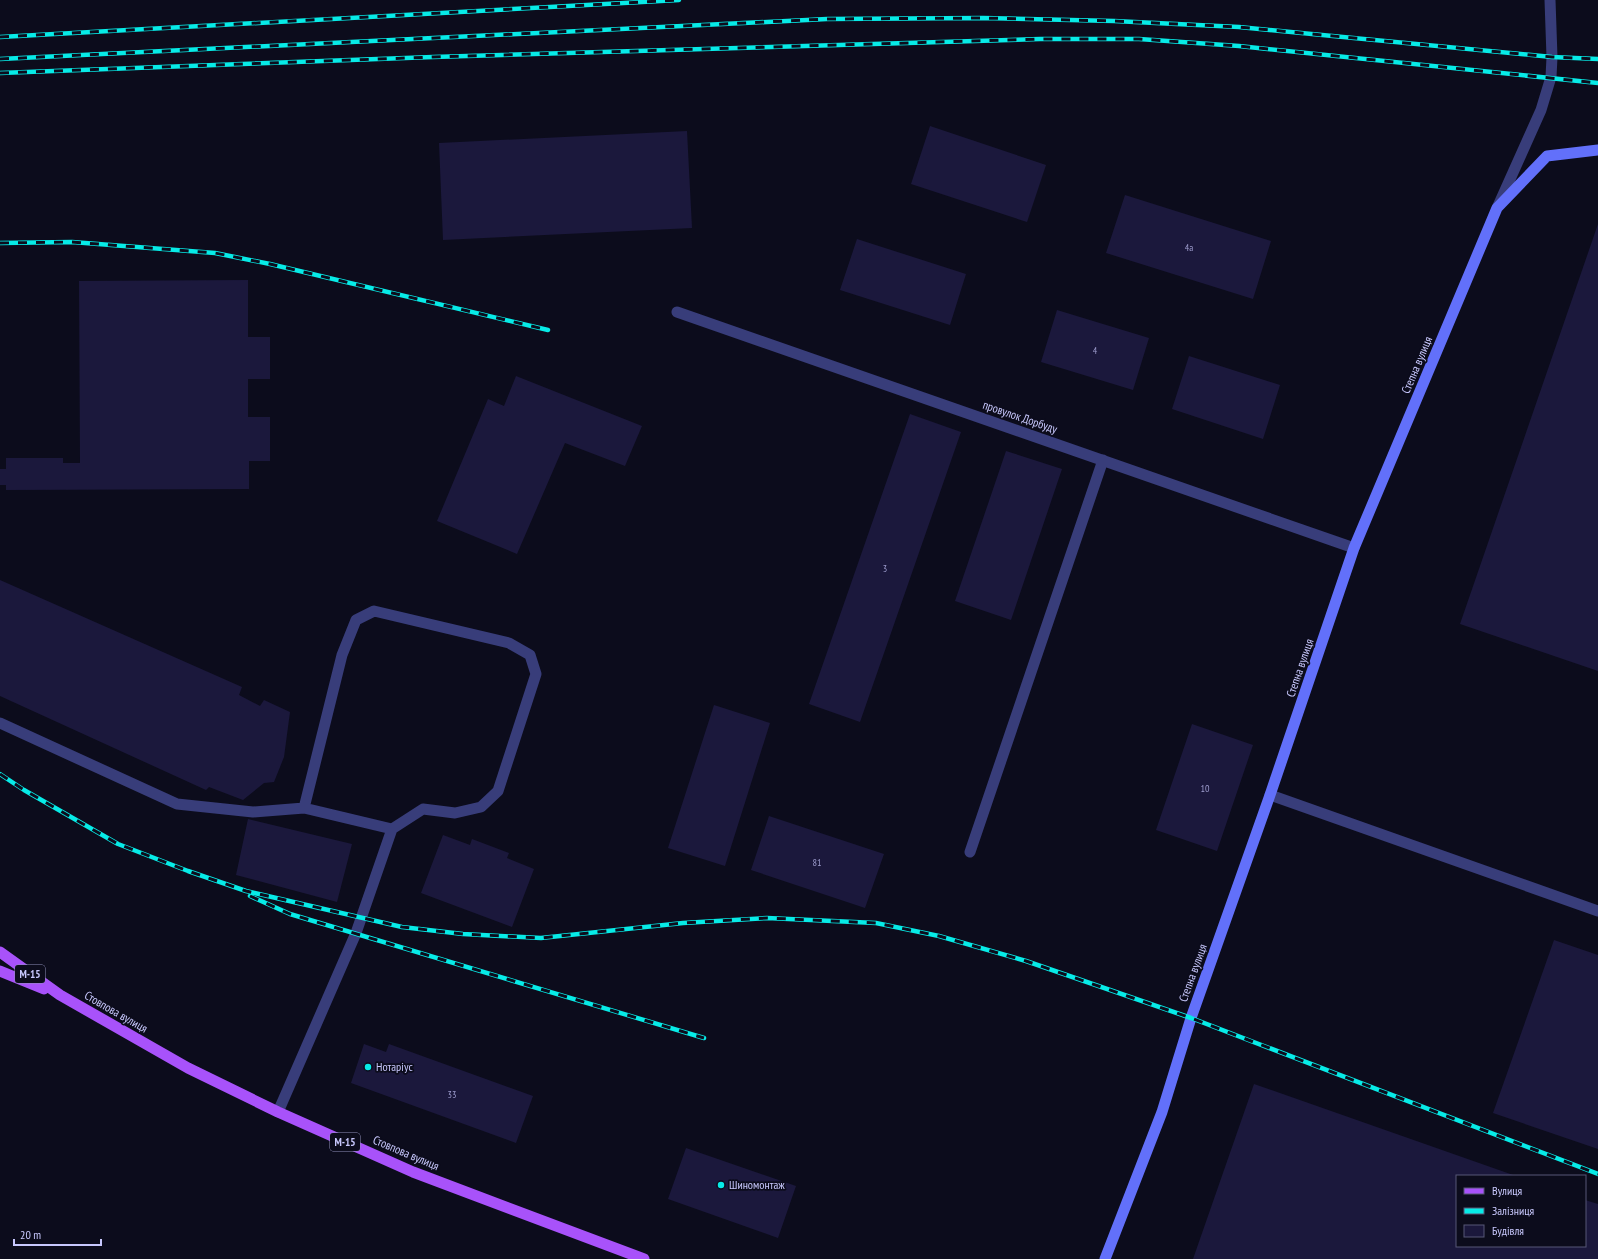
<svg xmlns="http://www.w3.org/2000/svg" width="1598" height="1259" font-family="'PT Sans Narrow',sans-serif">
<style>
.building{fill:#1b183c}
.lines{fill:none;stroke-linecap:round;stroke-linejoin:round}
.service{stroke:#383d7a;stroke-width:11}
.secondary{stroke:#6270fa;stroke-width:11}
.primary{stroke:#a852fa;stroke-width:11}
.rail-casing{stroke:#07ebe7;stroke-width:4.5}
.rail{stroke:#0c0c1c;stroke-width:3;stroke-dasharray:9;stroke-linecap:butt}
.poi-dot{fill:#07ebe7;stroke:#0c0c1c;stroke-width:1.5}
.labels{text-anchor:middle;stroke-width:3.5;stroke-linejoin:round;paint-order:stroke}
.number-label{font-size:10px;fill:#9d9ccd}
.shield{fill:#0c0c1c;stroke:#9090ba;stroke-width:1}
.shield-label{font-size:11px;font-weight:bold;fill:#c8c8fd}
.street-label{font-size:12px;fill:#c8c8fd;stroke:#0c0c1c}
.poi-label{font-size:12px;fill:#c8c8fd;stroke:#0c0c1c;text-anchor:start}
</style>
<rect width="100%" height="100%" fill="#0c0c1c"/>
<!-- building -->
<path class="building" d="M930 126 1046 165 1027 222 911 184Z
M687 131 692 228 443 240 439 143Z
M1125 195 1271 241 1253 299 1106 253Z
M1598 224V671L1460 624Z
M857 239 966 274 950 325 840 290Z
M248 280V337H270V379H248V417H270V461H249V489L6 490V485H0V469H6V458H63V463H80L79 281Z
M1057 310 1149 338 1133 390 1041 362Z
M1189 356 1280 385 1263 439 1172 409Z
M516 376 642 426 625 466 565 443 517 554 437 521 488 399 504 406Z
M910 414 961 432 860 722 809 704Z
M1006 451 1062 469 1011 620 955 601Z
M0 580 242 687 239 695 260 706 264 700 290 712 284 757 274 782 264 783 243 800 209 787 206 790 0 696Z
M714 705 770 723 725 866 668 848Z
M1192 724 1253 745 1217 851 1156 830Z
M769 816 884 854 865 908 751 870Z
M248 819 352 844 337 902 236 875Z
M443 835 470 845 472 839 509 853 507 858 534 869 512 927 421 893Z
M1554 940 1598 955V1149L1493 1113Z
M364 1044 386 1052 389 1044 533 1096 516 1143 351 1083Z
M1254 1084 1516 1176H1457V1246H1585V1200L1598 1204V1259H1193Z
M686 1148 796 1186 778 1238 668 1199Z"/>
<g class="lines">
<!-- service -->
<path class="service" d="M1498 206 1541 110 1551 77 1552 57 1550 0
M677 312 1354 548
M0 723 177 804 253 812 304 808 392 829
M1270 795 1598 911
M970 852 1103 460
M278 1112 356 933 392 829 423 809 455 813 481 807 498 791 536 674 530 655 509 643 374 611 356 620 342 655 304 808"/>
<!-- secondary -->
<path class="secondary" d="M1105 1259 1162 1112 1191 1018 1270 795 1354 548 1497 208 1547 156 1598 150"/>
<!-- primary -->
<path class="primary" d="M0 952 60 995 188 1068 278 1112 413 1172 644 1259
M0 971 44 989"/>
<!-- rail casing -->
<g class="rail-casing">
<path id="rail" d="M0 37 679 0
M0 59 827 19 983 18 1114 21 1239 27 1552 57 1598 59
M0 73 433 57 1040 39H1139L1239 46 1598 83
M0 243 72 242 215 253 270 264 548 330
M0 774 24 790 118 844 188 871 246 891 402 927 463 934 541 938 683 923 767 918 876 923 939 936 1026 961 1191 1018 1598 1174
M250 896 290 914 704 1038"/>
</g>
<!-- rail -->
<use href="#rail" class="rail"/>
</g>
<!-- markers -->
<g class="poi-dot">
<circle cx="368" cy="1067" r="4"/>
<circle cx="721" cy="1185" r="4"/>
</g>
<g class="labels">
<!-- number labels -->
<g class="number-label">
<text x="1189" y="251">4а</text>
<text x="1095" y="354">4</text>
<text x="885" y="572">3</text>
<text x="1205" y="792">10</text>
<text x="817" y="866">81</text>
<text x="452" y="1098">33</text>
</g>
<!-- shield labels -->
<g class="shield">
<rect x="15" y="965" width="30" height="18" rx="3"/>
<rect x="330" y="1133" width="30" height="18" rx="3"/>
</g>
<g class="shield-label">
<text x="30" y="978">М-15</text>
<text x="345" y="1146">М-15</text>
</g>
<!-- street labels -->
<g class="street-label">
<text transform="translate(1417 365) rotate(-67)" y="4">Степна вулиця</text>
<text transform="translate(1020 417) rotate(19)" y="4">провулок Дорбуду</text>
<text transform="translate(1300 668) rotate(-71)" y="4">Степна вулиця</text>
<text transform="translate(1193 973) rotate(-70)" y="4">Степна вулиця</text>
<text transform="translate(116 1012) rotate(30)" y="4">Стовпова вулиця</text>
<text transform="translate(406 1153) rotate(23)" y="4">Стовпова вулиця</text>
</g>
<!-- poi labels -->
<g class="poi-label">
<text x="376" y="1071">Нотаріус</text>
<text x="729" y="1189">Шиномонтаж</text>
</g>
</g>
<!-- legend -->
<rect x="1456" y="1175" width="130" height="72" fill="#0c0c1c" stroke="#575776"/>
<rect x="1464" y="1188" width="20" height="6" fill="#a852fa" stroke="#575776"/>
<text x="1492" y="1195" font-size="12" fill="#c8c8fd">Вулиця</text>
<rect x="1464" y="1208" width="20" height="6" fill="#07ebe7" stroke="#575776"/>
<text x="1492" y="1215" font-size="12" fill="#c8c8fd">Залізниця</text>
<rect x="1464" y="1225" width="20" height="12" fill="#1b183c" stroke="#575776"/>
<text x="1492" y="1235" font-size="12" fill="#c8c8fd">Будівля</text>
<!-- scale -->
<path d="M14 1239v6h87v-6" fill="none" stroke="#c8c8fd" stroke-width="2"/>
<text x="20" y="1239" font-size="12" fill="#c8c8fd" stroke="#0c0c1c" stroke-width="3" paint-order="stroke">20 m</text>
</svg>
